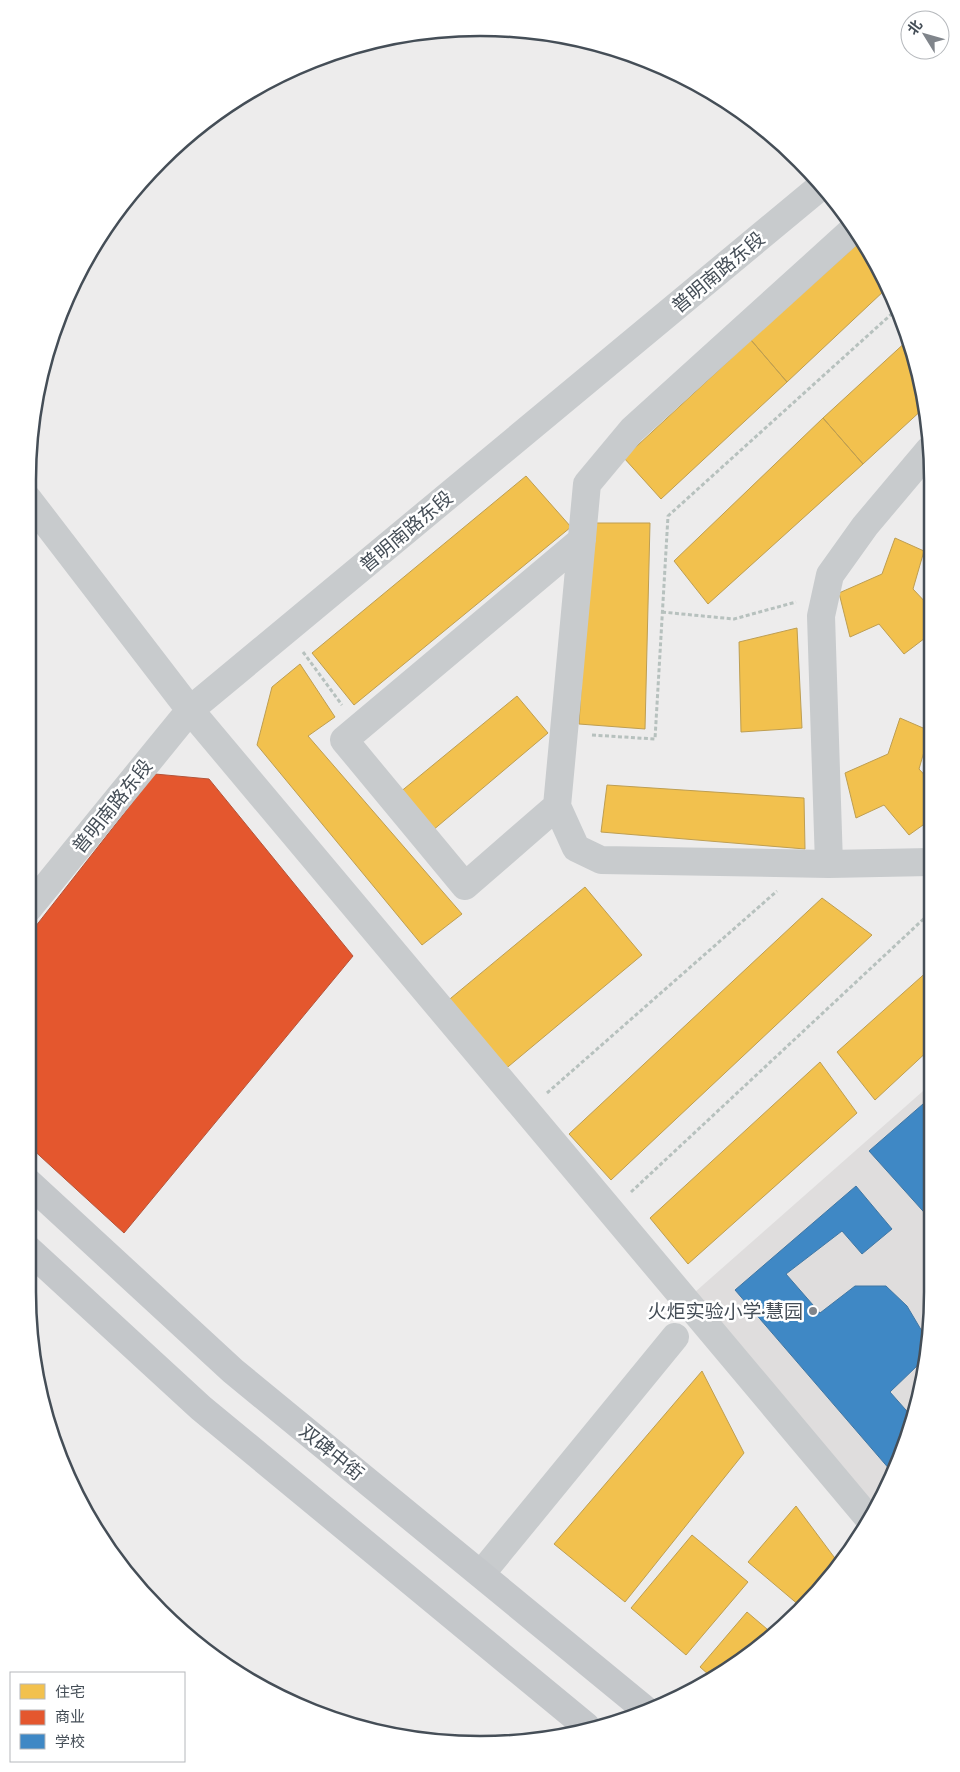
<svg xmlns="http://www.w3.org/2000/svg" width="960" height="1772" font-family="'Space Grotesk','Noto Sans SC',sans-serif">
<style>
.education{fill:#dfdddd}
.homes{fill:#f2c14e;stroke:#be9e51}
.shops{fill:#e4572e;stroke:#b4543a}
.schools{fill:#3f88c5;stroke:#4177a4}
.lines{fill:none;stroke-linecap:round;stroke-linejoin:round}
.path{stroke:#b7c1be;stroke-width:3;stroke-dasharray:4 2.5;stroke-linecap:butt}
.minor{stroke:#c8cbcd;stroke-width:28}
.major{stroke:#c4c7ca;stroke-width:28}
.poi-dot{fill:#80858b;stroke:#fff;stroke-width:2}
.labels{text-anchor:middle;stroke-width:5;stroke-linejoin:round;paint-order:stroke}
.street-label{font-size:19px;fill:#454e57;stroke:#fff}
.poi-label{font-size:19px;fill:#454e57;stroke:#fff;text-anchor:end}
.rim{fill:none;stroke:#454e57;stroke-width:2.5}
</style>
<rect width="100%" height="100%" fill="#edecec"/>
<!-- education -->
<path class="education" d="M931 1084 932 1321 917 1409 873 1515 686 1300Z"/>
<!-- homes -->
<path class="homes" d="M862 240 886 289 787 382 751 340Z
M909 339 925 407 863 464 823 418Z
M751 340 787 382 661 499 624 458Z
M823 418 863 464 708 604 674 561Z
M526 476 571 527 354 705 312 653Z
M591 523H650L645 729 579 724Z
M895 538 924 551 913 589 929 606V635L904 654 879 624 850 637 839 593 882 574Z
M797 628 802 728 741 732 739 642Z
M300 664 335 717 308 736 462 914 422 945 257 745 272 687Z
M517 696 548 733 432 831 399 793Z
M900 718 930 731 919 769 930 781V820L909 835 884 805 856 818 845 773 888 754Z
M607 785 804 798 805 849 601 832Z
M585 887 642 955 503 1071 445 1003Z
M822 898 872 935 611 1180 569 1134Z
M930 969 931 1048 875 1100 837 1052Z
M820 1062 857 1113 688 1264 650 1218Z
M702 1371 744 1453 625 1602 554 1544Z
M796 1506 837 1561 800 1606 748 1562Z
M692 1535 748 1582 686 1655 631 1608Z
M747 1612 774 1635 709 1675 700 1667Z"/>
<!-- shops -->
<path class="shops" d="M155 774 209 779 353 956 124 1233 28 1145V936Z"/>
<!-- schools -->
<path class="schools" d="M931 1097V1220L869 1151Z
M856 1186 892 1229 862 1254 842 1231 786 1274 820 1313 855 1286H886L907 1306 926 1338 917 1366 890 1392 913 1418 891 1471 735 1290Z"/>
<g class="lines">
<!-- path -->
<path class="path" d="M662 612 734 619 796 602
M303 652 342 705
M592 735 655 739 668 516 896 310
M547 1093 777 891
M631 1192 930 913"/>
<!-- minor -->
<path class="minor" d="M855 228 632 430 587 484 557 806 576 848 601 860 829 864 821 616 830 575 865 526 929 450
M28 499 190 710 870 1520
M557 806 465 886 344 740 582 540
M829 864 930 862
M28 909 190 710 820 187
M481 1574 675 1337"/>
<!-- major -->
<path class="major" d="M28 1182 233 1371 647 1711
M28 1249 201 1408 586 1726"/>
</g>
<!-- markers -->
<circle class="poi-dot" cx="813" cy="1311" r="5"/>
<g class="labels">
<!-- street labels -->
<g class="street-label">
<text transform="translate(718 272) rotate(-40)" y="7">普明南路东段</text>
<text transform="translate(406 531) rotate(-40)" y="7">普明南路东段</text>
<text transform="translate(112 806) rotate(-51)" y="7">普明南路东段</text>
<text transform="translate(332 1452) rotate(39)" y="7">双碑中街</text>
</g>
<!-- poi labels -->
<g class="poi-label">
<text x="803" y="1318">火炬实验小学·慧园</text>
</g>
</g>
<!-- crop -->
<path d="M0 0H960V1772H0ZM480 36H480A444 444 0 0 1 924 480V1292A444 444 0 0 1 480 1736H480A444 444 0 0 1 36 1292V480A444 444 0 0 1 480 36Z" fill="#fff" fill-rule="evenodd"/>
<path class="rim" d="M480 36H480A444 444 0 0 1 924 480V1292A444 444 0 0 1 480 1736H480A444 444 0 0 1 36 1292V480A444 444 0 0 1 480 36Z"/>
<!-- legend -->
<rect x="10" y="1672" width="175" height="90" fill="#ffffff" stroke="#b5b8bc"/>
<rect x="20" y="1684" width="25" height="15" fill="#f2c14e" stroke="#b5b8bc"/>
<text x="55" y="1697" font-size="15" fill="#454e57">住宅</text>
<rect x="20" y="1710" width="25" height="15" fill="#e4572e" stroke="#b5b8bc"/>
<text x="55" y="1722" font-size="15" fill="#454e57">商业</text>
<rect x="20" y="1734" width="25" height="15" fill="#3f88c5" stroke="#b5b8bc"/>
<text x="55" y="1747" font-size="15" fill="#454e57">学校</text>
<!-- north arrow -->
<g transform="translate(925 35) rotate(307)"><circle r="24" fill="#ffffff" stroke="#b5b8bc"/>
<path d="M0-4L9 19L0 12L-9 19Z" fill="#80858b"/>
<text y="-8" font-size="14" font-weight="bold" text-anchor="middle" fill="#454e57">北</text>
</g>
</svg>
